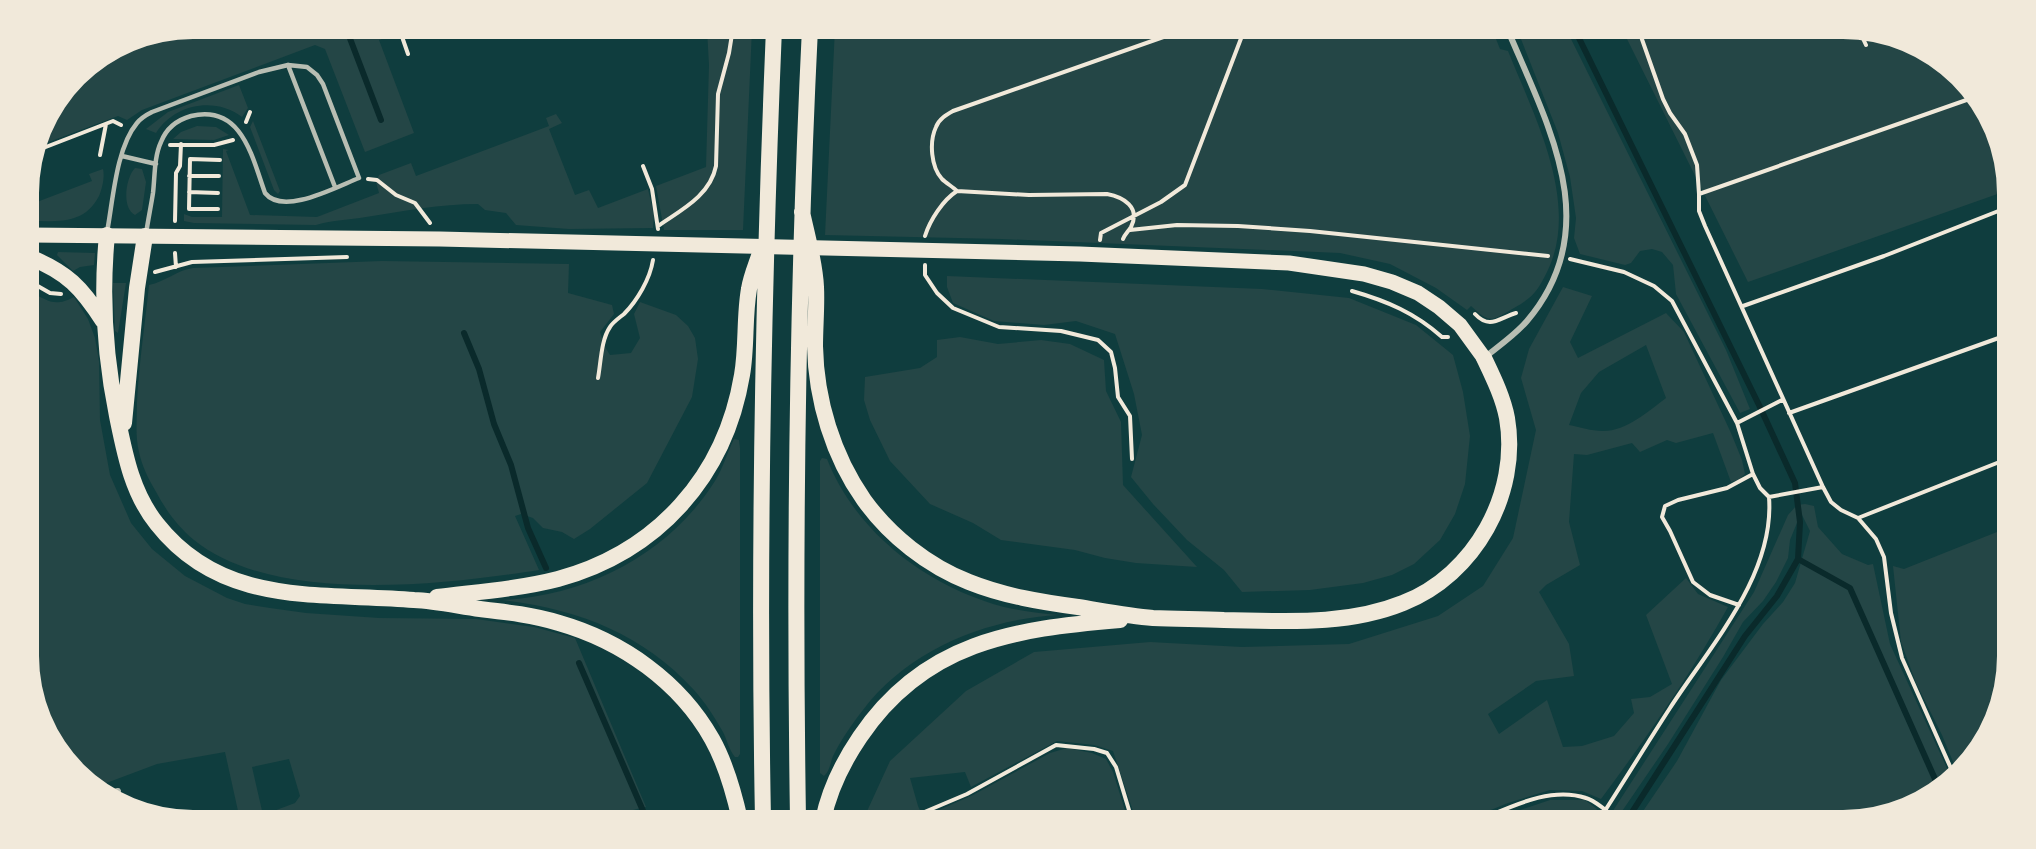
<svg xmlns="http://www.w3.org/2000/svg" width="2036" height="849" font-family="'PT Sans Narrow',sans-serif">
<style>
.green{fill:#244646;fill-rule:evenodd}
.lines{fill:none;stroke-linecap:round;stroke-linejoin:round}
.stream{stroke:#0a2a2b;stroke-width:6}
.path{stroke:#f1e9da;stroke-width:4}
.service{stroke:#b8beb3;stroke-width:4.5}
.minor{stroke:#b8beb3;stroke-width:6}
.primary{stroke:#f1e9da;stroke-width:15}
.motorway{stroke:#f1e9da;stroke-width:16}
</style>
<rect width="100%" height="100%" fill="#0f3d3e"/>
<!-- green -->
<path class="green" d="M835 28 1492 29 1500 49 1508 51C1534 116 1581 203 1547 272 1537 292 1533 297 1514 308 1492 321 1490 324 1471 306L1467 310 1436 288 1390 264 1340 253 1001 239 825 235Z
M1843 28 1906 41 1973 93 2006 171V191L1748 282 1622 29Z
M193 29H395L397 34 379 40 414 133 365 152 325 49 315 45 142 110 127 120 118 116 38 146 45 121 84 70 130 41Z
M707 29H752L743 230H664L656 186 706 167 709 65Z
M1517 29H1566L1726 350 1750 409 1740 413 1676 294 1673 265 1662 252 1652 249 1640 251 1631 263 1625 265 1580 254 1574 238 1576 218 1570 177 1558 133Z
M239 85 248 108 242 117C215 96 174 104 156 133L146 129 168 112Z
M556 114 562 123 549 129 575 195 589 190 598 208 648 189 654 215 653 228 569 229 516 225 506 213 485 210 478 204C440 204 404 211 366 217 349 220 333 220 316 225L194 223 184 221V214L192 217H222L223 149 229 150 226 151 250 215 317 217 379 193 376 182 379 175 411 163 416 176 549 126 546 118Z
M253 121 280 191 278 194 274 190 250 127Z
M197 126 216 127 229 135 214 140 173 139 181 132Z
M135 168 142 169 146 182 142 210 135 215C121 208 126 177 135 168Z
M103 169C105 177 102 189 99 196 84 225 58 221 29 221V205L92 181 89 174Z
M58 252 95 253 94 265 80 267 73 271 57 255Z
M382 261 569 264 568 293 612 305 614 314 600 332 605 347 610 355 631 353 640 338 634 314 640 302 676 315 688 326 695 338 698 359 692 397 647 483 590 529 574 539 562 532 543 528 533 518 521 514 515 516 539 570C443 585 274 605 194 540 177 526 165 509 155 490 148 478 142 466 139 452 135 436 137 419 137 402 139 363 145 324 149 285 165 282 177 270 193 268Z
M947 276 1262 289 1349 298 1416 325 1453 355 1463 392 1470 436 1465 484 1455 514 1440 540 1414 564 1392 575 1363 583 1310 590 1242 592 1224 570 1187 540 1153 504 1131 477 1142 435 1134 394 1115 334 1076 321 1044 325 994 321 953 303 947 287Z
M113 283H126L118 333 115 331Z
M1563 287 1592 296 1570 342 1578 358 1666 313 1684 332 1731 433 1742 460 1745 474 1738 480 1731 482 1713 433 1676 443 1667 440 1640 452 1632 443 1587 455 1574 454 1569 522 1580 565 1546 585 1539 592 1569 644 1574 676 1536 681 1488 714 1499 734 1547 700 1563 747 1582 746 1614 736 1634 713 1631 699 1650 697 1672 684 1646 615 1686 578 1698 594 1728 607C1691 674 1647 737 1601 799L1582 791 1550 790 1508 803 1466 820H1378L1369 812 1348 814 1333 820H1136L1113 751 1094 745 1057 741 971 787 965 772 910 778 918 806 923 817 973 795 1050 753 1067 748 1092 753 1106 759 1113 772 1128 820H886L883 816 875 820H863L890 761 966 691 1034 652 1150 642 1242 647 1349 644 1438 616 1483 586 1513 538 1536 430 1521 378 1529 349ZM1646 345 1666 398C1649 411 1625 432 1602 431 1592 431 1579 427 1569 425L1581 393 1599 372Z
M29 291C47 300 54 308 74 297L88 319 95 338 99 361 100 420 110 475 131 523 152 549 185 576 227 598 245 604 270 608 306 613 379 618 476 619 534 627 575 638 646 807 590 820H240L225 752 157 764 101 785 63 756 30 678ZM289 759 300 796 295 803 263 815 252 767Z
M960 337 998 344 1041 340 1070 344 1104 360 1106 391 1121 422 1123 485 1197 567 1136 563 1105 558 1075 550 1001 540 973 523 930 504 890 461 870 420 864 400 865 377 920 368 937 357V340Z
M734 439 739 440 740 448V754L738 757H735C729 750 727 740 723 732 715 718 705 702 694 690 642 633 577 609 502 600 587 596 669 554 715 481 723 468 727 453 734 439Z
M822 458 827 459C856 533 928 587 1004 607 1022 611 1040 613 1058 615 986 619 908 650 863 710 852 724 841 740 833 756 830 763 830 771 824 776L820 773V461Z
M1805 504 1814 506 1818 527 1842 554 1868 565 1873 564 1890 644 1951 777 1943 787 1853 820H1637L1677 761 1721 680 1763 624 1783 602 1795 583 1810 531 1801 513 1790 540 1788 558 1776 582 1763 601 1743 622 1723 657 1668 744 1616 820H1607L1754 592 1788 515 1797 505Z
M2007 528V656L1995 718 1956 769 1942 735 1916 683 1901 642 1893 566 1904 569Z
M1550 800H1585L1597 809 1590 820H1490Z"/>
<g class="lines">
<!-- stream -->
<path class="stream" d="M346 28 381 120
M1574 28 1759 405 1795 483 1800 522 1798 559 1777 596 1745 636 1627 820
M464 333 479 369 494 424 511 465 528 528 546 568
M1798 559 1850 588 1939 788
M579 663 647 820"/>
<!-- path -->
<path class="path" d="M399 28 408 54
M1638 28 1663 99 1670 113 1685 134 1697 165 1699 194
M1860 32 1866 45
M246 122 250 112
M170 145H214L233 140
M38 150 113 121 121 125
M100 155 106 124
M643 166 652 189 658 229
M189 176H219
M368 179 377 180 396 195 415 203 430 223
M957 191C953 187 946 183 942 179 931 167 929 142 936 127 939 119 946 115 953 111L1189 28
M189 192 218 193
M218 209H189L190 159 220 160
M175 221 176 173 180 166 181 144
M658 226C681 210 710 196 716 166L718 94 729 53 733 28
M1130 230 1177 225 1238 226 1310 231 1548 256
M925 236C930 220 943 200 957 191L1029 195 1107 194C1123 197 1141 207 1131 227 1128 232 1125 234 1123 239
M1100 240 1101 233 1161 202 1185 185 1245 28
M175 253 176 267
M1570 259 1624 272 1654 286 1672 301 1737 423 1753 474 1760 488 1769 497 1823 487
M925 265V275L937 293 953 308 999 327 1061 331 1098 340 1111 352 1115 368 1118 397 1130 416 1132 459
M155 272 192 262 347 257
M29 281 50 293 61 294
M1352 291C1387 301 1415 313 1442 337H1448
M1743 306 1884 256 2006 208
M1475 314C1490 330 1499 318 1516 313
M598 378C601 362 601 340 610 327 613 322 619 318 624 314 637 301 650 279 653 260
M1789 413 2007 335
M1737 423 1782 400
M1858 518 2007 459
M1739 605 1710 595 1693 582 1670 531 1662 517 1665 506 1678 500 1727 488 1753 474
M1953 773 1902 658 1891 613 1884 557 1876 539 1858 518 1841 510 1831 502 1823 487 1705 226 1699 211V194L1975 97
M915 816 967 794 1056 745 1094 749 1107 753 1116 767 1132 820
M1343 820 1357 816 1367 820
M1479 820C1511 807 1550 786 1586 798 1593 800 1600 806 1606 810
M1599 820C1623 783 1646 745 1670 708 1710 646 1775 575 1769 497"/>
<!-- service -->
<path class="service" d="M288 65 335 187
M122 156 156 164
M107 232C113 201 116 148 137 123 141 118 146 115 152 112L259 72 288 65 307 67 317 75 323 84 359 178C336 187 283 216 265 193 252 157 242 104 191 116 177 120 166 129 161 142 154 157 155 176 153 193 151 206 148 220 146 234"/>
<!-- minor -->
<path class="minor" d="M1485 357C1499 346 1515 335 1527 321 1607 227 1547 124 1507 28
M111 793 118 791"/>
<!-- primary -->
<path class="primary" d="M29 235 440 239 1080 254 1289 263 1364 274 1392 282 1418 293 1439 307 1460 325 1484 358"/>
<!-- motorway -->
<path class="motorway" d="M802 212C807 236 815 262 816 287 817 306 815 326 815 346 816 400 833 456 864 500 890 536 928 566 969 582 1004 596 1041 602 1078 607 1103 611 1128 616 1153 618 1177 619 1200 619 1224 620 1284 621 1346 626 1403 603 1475 575 1520 493 1507 418 1503 397 1493 377 1484 358
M107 235C101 296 105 357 117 416 125 455 132 493 157 524 223 608 321 592 414 600 436 601 458 606 480 609 506 612 533 615 559 623 622 641 680 682 712 739 726 764 734 793 740 820
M29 257C67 272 82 288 103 321
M124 423 137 288 145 236
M437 597C477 592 519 589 558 579 657 552 725 477 742 375 747 347 744 317 749 289 751 276 757 263 761 250
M763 820C758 556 763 292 774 28
M798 820C794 556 797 292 810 28
M823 820C829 791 843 762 860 737 924 642 1013 629 1120 620"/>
</g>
<!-- crop -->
<path d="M0 0H2036V849H0ZM193 39H1843A154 154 0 0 1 1997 193V656A154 154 0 0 1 1843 810H193A154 154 0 0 1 39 656V193A154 154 0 0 1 193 39Z" fill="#f1e9da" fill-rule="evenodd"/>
</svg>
